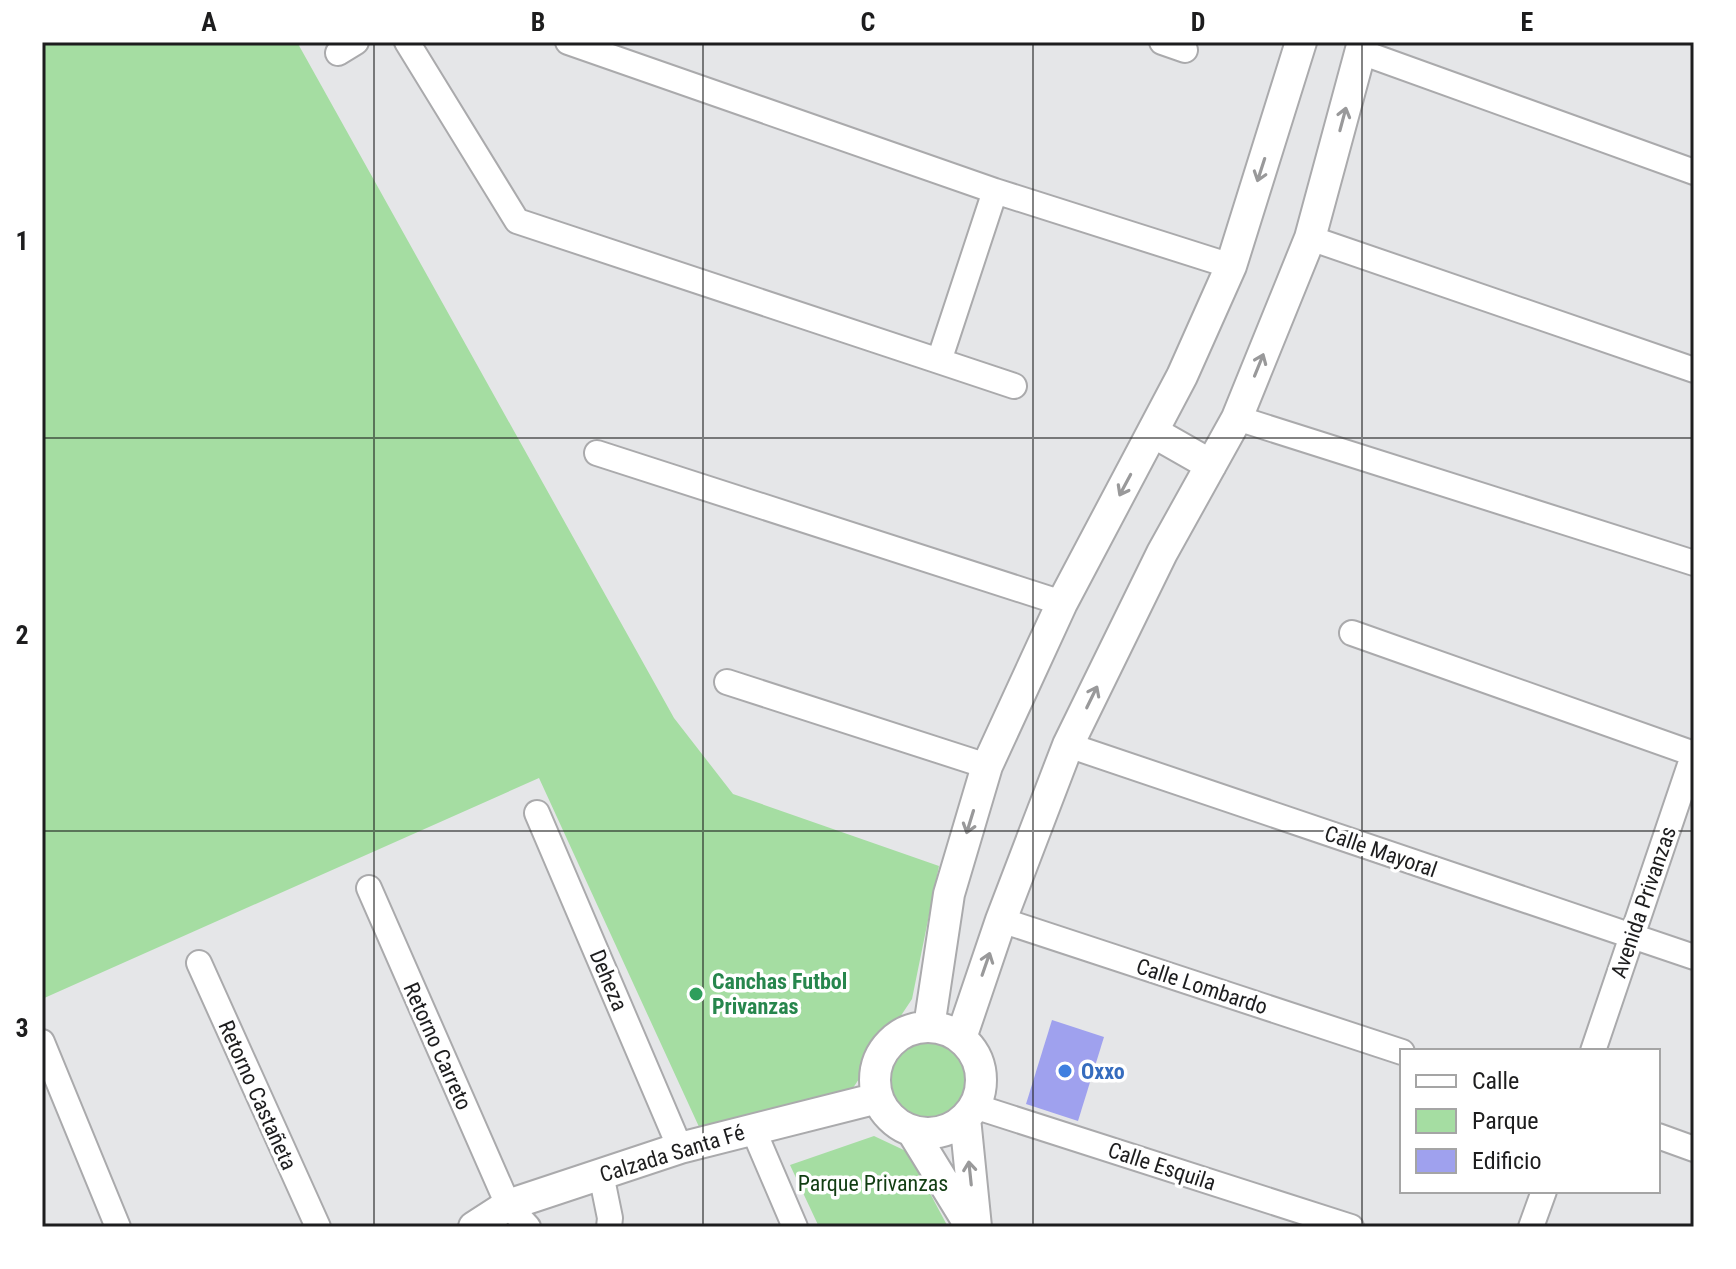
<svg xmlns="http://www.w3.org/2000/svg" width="1736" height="1269" font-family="'Roboto Condensed',sans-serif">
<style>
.green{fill:#a5dda2}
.building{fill:#9fa1ee}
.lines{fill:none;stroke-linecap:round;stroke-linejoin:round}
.minor-casing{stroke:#aaaaac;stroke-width:28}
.tertiary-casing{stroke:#aaaaac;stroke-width:34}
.minor{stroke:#fff;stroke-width:24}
.tertiary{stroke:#fff;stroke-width:30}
.oneway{stroke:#99999a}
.grid{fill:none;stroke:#1d1d1e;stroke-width:2;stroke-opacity:0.55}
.leisure-dot{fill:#2e9e5b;stroke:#fff;stroke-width:3}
.shop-dot{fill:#3f7fe0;stroke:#fff;stroke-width:3}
.labels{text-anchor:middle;stroke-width:7;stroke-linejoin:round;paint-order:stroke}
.street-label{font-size:22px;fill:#1d1d1e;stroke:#fff}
.leisure-label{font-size:22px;font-weight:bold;fill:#27864d;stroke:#fff;text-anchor:start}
.shop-label{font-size:22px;font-weight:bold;fill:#366cbe;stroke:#fff;text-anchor:start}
.park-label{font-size:22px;fill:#113d12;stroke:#fff}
.neatline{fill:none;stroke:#1d1d1e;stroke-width:3}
.grid-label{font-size:26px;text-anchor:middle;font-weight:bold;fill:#1d1d1e}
</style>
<rect width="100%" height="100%" fill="#e5e6e8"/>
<!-- green -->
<path class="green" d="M42 42H297L674 718 733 794 939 866 912 999 851 1091 700 1129 539 778 42 999Z
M890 1080a40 40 0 1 1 80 0a40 40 0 1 1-80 0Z
M874 1136 908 1152 948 1227H819L790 1165Z"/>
<!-- building -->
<path class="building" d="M1052 1020 1104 1037 1078 1121 1026 1104Z"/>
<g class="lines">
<!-- minor casing -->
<g class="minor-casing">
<path id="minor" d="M407 42 517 221 939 361 995 191
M568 42 995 191 1231 266
M1162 42 1185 50
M1361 52 1694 172
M338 53 356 42
M1310 238 1694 370
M939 361 1014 386
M1237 418 1694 563
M597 453 1062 603
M1352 633 1694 754
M727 682 987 766
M1068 745 1694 957
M537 813 680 1148
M369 888 508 1205 528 1227
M1001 920 1402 1052
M199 963 318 1227
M42 1042 118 1227
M1593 1051 1694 753
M974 1106 1351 1227
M753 1129 795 1227
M1658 1136 1694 1149
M601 1174 610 1218 609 1227
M1531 1227 1544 1191"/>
</g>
<!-- tertiary casing -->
<g class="tertiary-casing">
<path id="tertiary" d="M1153 432 1211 465
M929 1027 949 894 987 766 1062 603 1182 376 1231 266 1301 42
M875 1080a53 53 0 1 1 106 0a53 53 0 1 1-106 0Z
M961 1038 1001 920 1068 745 1162 553 1237 418 1310 238 1363 42
M965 1118 976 1227
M912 1131 971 1227
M474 1227 508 1205 680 1148 878 1098"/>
</g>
<!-- minor -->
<use href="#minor" class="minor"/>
<!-- tertiary -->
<use href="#tertiary" class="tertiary"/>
</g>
<!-- one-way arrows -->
<defs><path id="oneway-shaft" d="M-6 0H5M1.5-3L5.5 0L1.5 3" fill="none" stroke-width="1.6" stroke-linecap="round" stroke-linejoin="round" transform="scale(2)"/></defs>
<g class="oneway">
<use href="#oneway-shaft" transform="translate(1343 119) rotate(-75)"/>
<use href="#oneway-shaft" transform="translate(1261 170) rotate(108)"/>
<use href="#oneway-shaft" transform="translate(1259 365) rotate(-68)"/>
<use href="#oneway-shaft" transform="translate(1125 485) rotate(118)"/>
<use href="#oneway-shaft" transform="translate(1092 697) rotate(-64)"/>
<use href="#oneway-shaft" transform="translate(970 822) rotate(107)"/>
<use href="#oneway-shaft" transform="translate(986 964) rotate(-71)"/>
<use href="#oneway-shaft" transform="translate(970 1173) rotate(-96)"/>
</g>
<!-- grid -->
<path class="grid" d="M374 42V1227M703 42V1227M1033 42V1227M1362 42V1227M42 438H1694M42 831H1694"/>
<!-- markers -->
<circle class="leisure-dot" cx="696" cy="994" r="8"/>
<circle class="shop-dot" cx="1065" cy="1071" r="8"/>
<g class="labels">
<!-- street labels -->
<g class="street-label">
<text transform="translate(1381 851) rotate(19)" y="8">Calle Mayoral</text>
<text transform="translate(1643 902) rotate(-71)" y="8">Avenida Privanzas</text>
<text transform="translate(609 980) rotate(67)" y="8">Deheza</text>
<text transform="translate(1202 986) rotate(18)" y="8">Calle Lombardo</text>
<text transform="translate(438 1046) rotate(66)" y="8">Retorno Carreto</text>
<text transform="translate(258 1095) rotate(66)" y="8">Retorno Castañeta</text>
<text transform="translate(672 1153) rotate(-17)" y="8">Calzada Santa Fé</text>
<text transform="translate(1162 1166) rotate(18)" y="8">Calle Esquila</text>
</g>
<!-- leisure labels -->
<g class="leisure-label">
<text x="712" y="989">Canchas Futbol<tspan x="712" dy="25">Privanzas</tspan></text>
</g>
<!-- shop labels -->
<g class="shop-label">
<text x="1081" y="1079">Oxxo</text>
</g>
<!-- park labels -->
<g class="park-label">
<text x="873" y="1191">Parque Privanzas</text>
</g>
</g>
<!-- border -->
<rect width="1736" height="1269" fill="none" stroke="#ffffff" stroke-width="88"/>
<!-- legend -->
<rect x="1400" y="1049" width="260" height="144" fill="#ffffff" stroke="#a5a5a5" stroke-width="2"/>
<rect x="1416" y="1075" width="40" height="12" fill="#ffffff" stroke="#a5a5a5" stroke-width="2"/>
<text x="1472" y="1089" font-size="24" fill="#1d1d1e">Calle</text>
<rect x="1416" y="1109" width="40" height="24" fill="#a5dda2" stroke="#a5a5a5" stroke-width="2"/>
<text x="1472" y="1129" font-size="24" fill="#1d1d1e">Parque</text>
<rect x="1416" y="1149" width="40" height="24" fill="#9fa1ee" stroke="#a5a5a5" stroke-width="2"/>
<text x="1472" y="1169" font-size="24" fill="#1d1d1e">Edificio</text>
<rect x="44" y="44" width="1648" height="1181" class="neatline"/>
<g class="grid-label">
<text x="209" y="31">A</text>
<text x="538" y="31">B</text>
<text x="868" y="31">C</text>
<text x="1198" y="31">D</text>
<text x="1527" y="31">E</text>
<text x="22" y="250">1</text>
<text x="22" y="644">2</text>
<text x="22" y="1037">3</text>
</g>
</svg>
